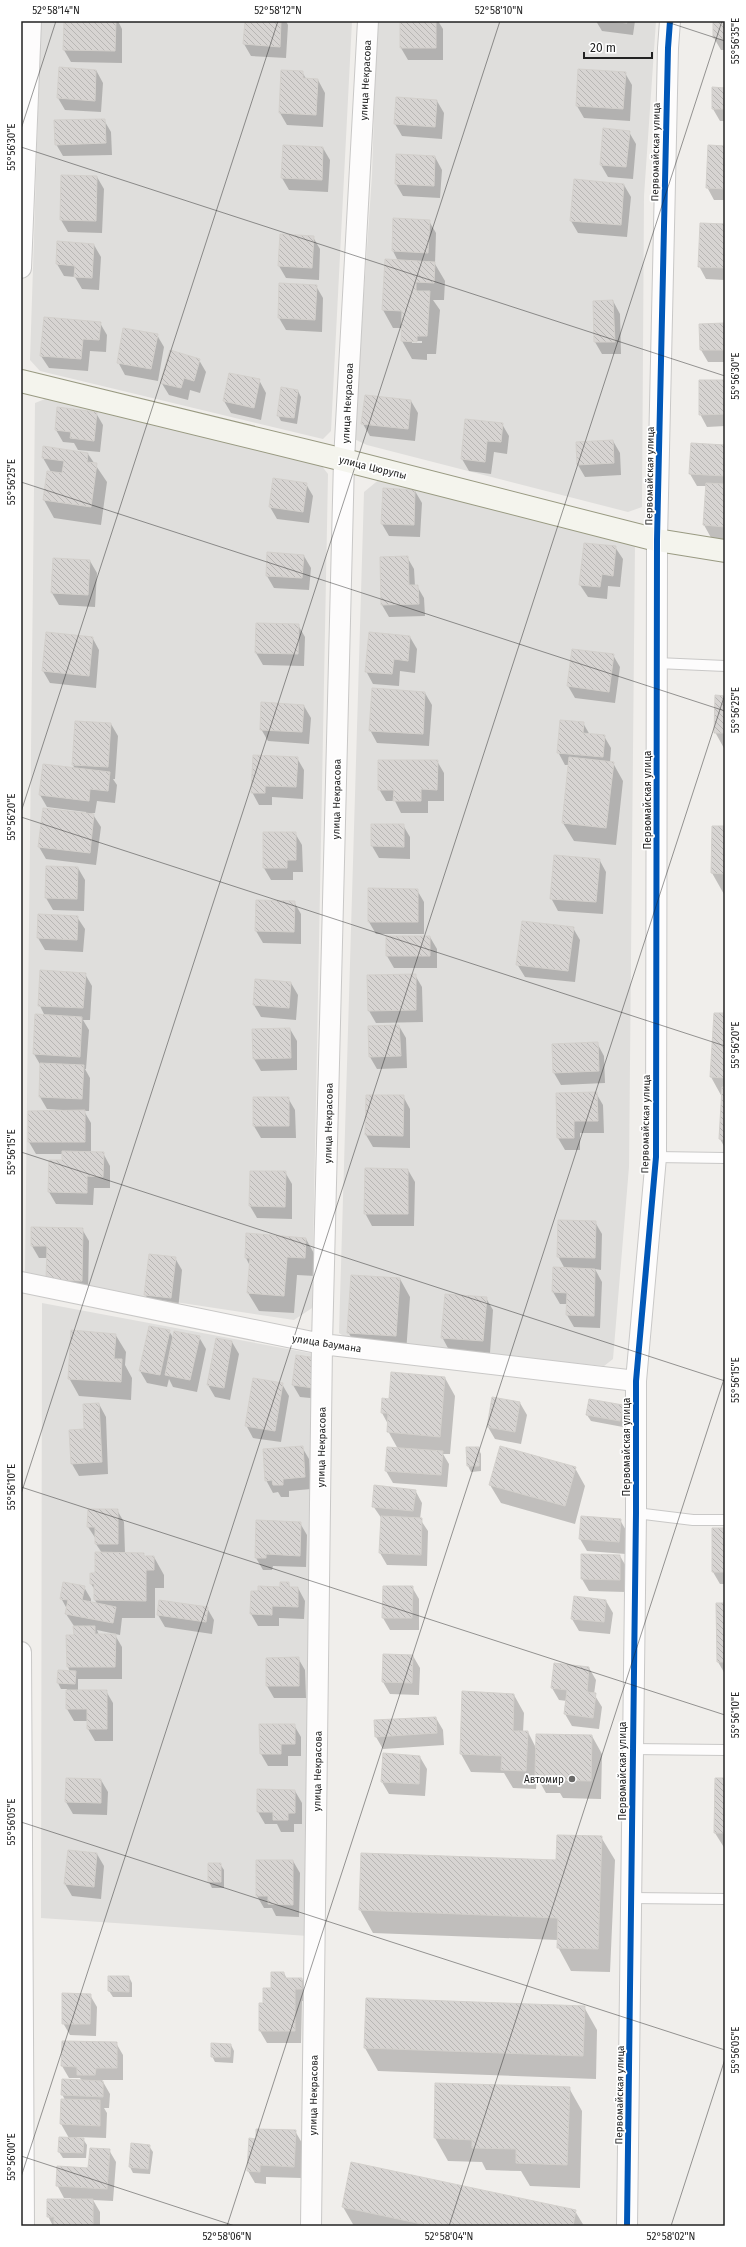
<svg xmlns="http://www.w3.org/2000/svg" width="746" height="2247" font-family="'Fira Sans',sans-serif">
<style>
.residential{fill:#dfdedc}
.shadow{fill:#0003;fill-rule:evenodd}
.building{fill:url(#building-back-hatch);stroke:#d3d0cc}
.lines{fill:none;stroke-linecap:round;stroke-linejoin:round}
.lane-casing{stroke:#c9c8c7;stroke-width:12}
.street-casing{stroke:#c9c8c7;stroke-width:22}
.secondary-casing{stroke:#999a82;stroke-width:24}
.lane{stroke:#fdfcfc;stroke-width:10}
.street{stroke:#fdfcfc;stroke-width:20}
.secondary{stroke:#f4f4ed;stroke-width:22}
.cycleway-casing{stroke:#fff;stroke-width:8}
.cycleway{stroke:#0057b8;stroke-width:6}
.ticks{fill:none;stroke:#222;stroke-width:1;stroke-opacity:0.45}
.poi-dot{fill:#6a6968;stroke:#fff;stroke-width:1.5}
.labels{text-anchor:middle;stroke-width:3.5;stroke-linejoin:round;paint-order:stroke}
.street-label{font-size:10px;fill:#222;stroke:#fff}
.poi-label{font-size:10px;fill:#222;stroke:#fff;text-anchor:end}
.neatline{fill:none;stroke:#222;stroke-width:1.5}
.ticks-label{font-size:10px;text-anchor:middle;fill:#222}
</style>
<defs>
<pattern id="building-back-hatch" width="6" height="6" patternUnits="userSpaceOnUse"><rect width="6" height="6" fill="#d7d4d2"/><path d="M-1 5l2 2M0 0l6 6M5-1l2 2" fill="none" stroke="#b8b6b4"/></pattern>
</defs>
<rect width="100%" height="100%" fill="#f0eeeb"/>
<!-- residential -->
<path class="residential" d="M41 21H352L331 431 323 439 40 371 30 360Z
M377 21H656L644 196 642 507 628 512 367 445 354 439 372 175Z
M50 397 321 465 328 474 312 1308 294 1320 30 1280 25 1275 35 403Z
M381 478 635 543 629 1167 613 1359 604 1366 351 1341 339 1333 364 492Z
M42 1303 320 1355 308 1936 41 1918Z"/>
<!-- shadow -->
<path class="shadow" d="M65 21H118L122 29V63L71 62 64 50Z
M246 21H286L288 25 286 58 251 56 244 44Z
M401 21H438L443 29V60H408L401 48Z
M596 21H635L633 35 602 31Z
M714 21H725V50H721L714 38Z
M96 70 103 83 101 112 65 110 58 98Z
M282 71 302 72 307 80H318L325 93 323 127 287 125 280 113Z
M625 73 632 85 630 121 584 118 577 106Z
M725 89V121H720L713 109Z
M437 101 444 113 442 139 402 136 395 124Z
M104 120 111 132 112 155 63 156 56 144Z
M629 132 636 144 633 179 608 177 601 165Z
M725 147V200H714L707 187Z
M323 148 330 160 328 192 289 190 282 178Z
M435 157 442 170 440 198 403 196 396 184Z
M97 177 104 189 102 233 68 232 61 220Z
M624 185 631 197 627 237 578 233 571 221Z
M429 221 436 233 435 264 445 281 444 300H433L440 310 436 354H427V360L412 359 402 341V328H393L383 310 398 261 393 251ZM412 341H422V343H412Z
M725 225V280L706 279 699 266Z
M281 235 313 237 320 249 319 280 286 278 279 266Z
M58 242 94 245 101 257 99 290 82 289 75 277 64 276 57 264Z
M280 284 316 286 323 298 322 332 286 330 279 318Z
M613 301 620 314 621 354H602L595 342 594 302Z
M100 323 107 335 106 352 90 351 88 371 49 368 41 356Z
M725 324V362H708L701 350 700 325Z
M157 335 164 347 158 381 125 375 118 362Z
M199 360 206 372 200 393 190 390 188 400 169 395 161 382Z
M229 374 259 380 266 393 261 420 231 413 224 401Z
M725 381V426L707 427 700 414Z
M298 391 301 397 297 424 281 421 278 415Z
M411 401 418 413 415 441 370 436 363 424Z
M96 413 103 425 100 452 78 450 74 443 63 442 56 430Z
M502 424 509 436 507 454 494 452 491 474 469 471 462 459Z
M613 441 620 453 621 475 585 477 578 465 577 443Z
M725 446V544L714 543 704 525 707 486H697L690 474Z
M88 454 107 482 101 525 54 518 44 500 51 472 43 458Z
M306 484 313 496 309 523 277 519 270 507Z
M415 491 422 503 420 537 389 536 382 524Z
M615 547 623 559 620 587 608 586 607 599 588 597 580 585Z
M268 553 304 556 311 568 309 590 274 588 267 576Z
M407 557 414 569 415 586H417L424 598 425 616 389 617 382 605 381 558Z
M90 561 97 573 95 607 59 605 52 593Z
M298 625 305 637 304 666 263 665 256 653Z
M47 633 92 637 99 650 96 688 50 683 43 671Z
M410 637 417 649 415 673 400 671 399 686 373 684 366 671Z
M613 655 620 667 615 703 575 698 568 686Z
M425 693 432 705 429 746 377 743 370 730Z
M725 697V750L715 732Z
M304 706 311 718 309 744 268 741 261 729Z
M583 723 590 735 604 736 611 748 610 762 613 763 623 781 616 845 574 841 563 823 569 765H565L558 752Z
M111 724 118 736 115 779H113L117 785 115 803 97 801 95 813H92L101 827 96 865 46 859 39 847 44 809 86 814V812L47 807 40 795 43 765 75 769 73 765Z
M297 758 304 770 303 799 272 797V805H259L252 792Z
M437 761 444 773V801H428V813H401L395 801H386L379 789Z
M372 825H403L410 837V859L379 858 372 846Z
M713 827H725V896L712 873Z
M264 833H295L302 845 303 872H293V880H271L264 868Z
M599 859 606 872 603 914 558 911 551 898Z
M78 868 85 880 84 911 53 910 46 898Z
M417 890 424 902V934H376L369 922Z
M294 902 301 914V944L263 943 256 931Z
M77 917 85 929 83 952 45 950 38 938Z
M573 928 580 940 575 982 525 977 517 964Z
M430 937 437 949V968H394L387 956Z
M85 974 92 986 90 1020H83L89 1030 86 1069H85L90 1078 89 1111H84L91 1123V1153H103L110 1166V1188H94L93 1205 56 1204 49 1192 63 1161V1154H36L29 1142 63 1111V1110L47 1109 40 1097 41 1066 34 1054 36 1015 45 1016 40 1006Z
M415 975 422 987 423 1022 376 1023 369 1011Z
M256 980 291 983 298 995 296 1020 261 1017 254 1005Z
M725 1012V1148L720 1139 722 1097 711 1077Z
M399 1026 406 1038 407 1068 377 1069 370 1057Z
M290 1029 297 1041V1070L261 1071 254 1059Z
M597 1043 604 1056 605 1083 561 1085 554 1073Z
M596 1093 603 1105 604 1133H580V1150H565L558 1138Z
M403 1096 410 1109V1148L373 1147 366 1135Z
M288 1098 295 1110 296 1138H261L254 1126Z
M408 1170 415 1182 414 1226H372L365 1213Z
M251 1172H285L292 1184V1219L257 1218 250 1206Z
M595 1222 602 1234 601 1270 595 1269 602 1282 600 1328 574 1327 567 1315V1304H560L553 1292 565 1269 558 1256Z
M82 1229 89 1241 88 1293 47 1280 48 1258H39L32 1246Z
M306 1239 316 1257 315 1276 297 1275 294 1313 259 1311 248 1293 250 1266 246 1258Z
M175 1258 182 1270 178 1310 152 1307 145 1294Z
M400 1279 410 1297 406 1353 359 1350 348 1332Z
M486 1298 493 1310 490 1353 449 1350 442 1337Z
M169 1331 174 1339 199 1337 206 1349 197 1392 173 1387 169 1379 167 1387 147 1383 140 1371Z
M115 1334 126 1352 125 1365 132 1378 131 1400 79 1396 69 1378Z
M232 1342 239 1354 230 1400 215 1397 208 1385Z
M297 1357 320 1399 300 1397 293 1385Z
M445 1378 455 1396 450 1454H443L449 1464 447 1487 393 1483 386 1471 398 1449 388 1431V1424L382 1413 390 1400Z
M282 1384 289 1396 281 1442 253 1438 246 1425Z
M493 1398 520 1403 527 1415 521 1444 495 1439 488 1427Z
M99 1404 106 1417 108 1474 79 1476 72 1464 85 1430Z
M622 1406 626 1412 623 1427 591 1421 587 1415Z
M302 1447 309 1459 311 1489 289 1491V1497H281L278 1492 273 1493 266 1480Z
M478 1448 481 1454V1471L471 1472 468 1466Z
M575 1468 585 1486 575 1524 501 1503 490 1485Z
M415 1490 422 1503 420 1519 428 1531 427 1566 387 1565 380 1553 382 1519 373 1506Z
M117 1510 124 1522 125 1553 143 1554 145 1557H154L164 1575V1588H155V1618H122L120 1635 97 1630 99 1635H115L122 1647V1679H78V1691H106L113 1703V1741H95L88 1729V1721H74L67 1709V1689H61L58 1683V1671L70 1672 68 1667 75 1636 74 1626 66 1614 67 1609 61 1598 84 1587 91 1599V1603L97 1604 95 1600V1590L91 1584 102 1553 96 1544V1539L88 1527Z
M620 1520 627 1532 626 1554 587 1551 580 1539Z
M300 1523 307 1535 306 1567 273 1566 272 1570H263L256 1558Z
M713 1529H725V1584H720L713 1572Z
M582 1555 620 1556 627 1568 626 1592 589 1591 582 1579Z
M288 1583 291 1588H298L305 1601 304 1619 279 1618V1626H258L251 1614 259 1592 281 1588Z
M412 1587 419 1599V1630H390L383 1618Z
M606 1601 613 1613 610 1634 579 1631 572 1619Z
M160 1602 207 1608 214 1620 212 1634 165 1627 158 1615Z
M725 1604V1674L718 1662Z
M384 1655 413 1656 420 1668 419 1695 390 1694 383 1682Z
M298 1658 305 1670 306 1698H274L267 1686V1659Z
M589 1668 596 1680 594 1694 602 1707 599 1729 572 1726 565 1714 567 1701 559 1700 552 1688Z
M514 1695 524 1713 523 1732H528L536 1748 592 1736 602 1754 601 1799 563 1798 560 1793H546L537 1777 536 1789 513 1788 504 1773 471 1772 461 1754Z
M436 1718 443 1730 444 1745 383 1749 376 1737Z
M294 1725 301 1737V1756H288V1766H268L261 1754Z
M420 1757 427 1769 425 1796 389 1794 382 1782Z
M67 1779 101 1780 108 1792 107 1815 73 1814 66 1802Z
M725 1779V1849L715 1833Z
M295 1791 302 1803V1824H294V1832H281L277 1824H265L258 1812Z
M601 1837 615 1860 610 1972 571 1971 558 1947V1940L373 1933 360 1910 362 1854 557 1861Z
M69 1851 97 1854 104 1866 101 1899 72 1896 65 1884Z
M257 1861H293L300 1873 299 1917 276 1916 272 1908H264L257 1896Z
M220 1864 224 1870V1888H212L209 1882Z
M284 1973 287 1979H302L309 1991V2001H302L301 2043H267L260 2031 264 2004Z
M109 1977H129L132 1983V1997H113L109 1991Z
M90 1995 97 2007 96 2036 70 2035 63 2023Z
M584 2007 597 2030 596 2079 378 2071 365 2048Z
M63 2042 116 2043 123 2055V2080H102L110 2094 109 2108H104L107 2113 106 2138 77 2137V2139H83L87 2145 86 2158H63L59 2152 69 2138 61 2124 62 2100H65L62 2094 82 2081 80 2078H69L62 2066Z
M231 2045 234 2051 233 2063 215 2062 212 2056Z
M436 2084 569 2088 582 2111 580 2188 530 2186 521 2171 486 2170 482 2162 448 2161 435 2138Z
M295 2131 302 2143 301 2178 266 2177V2184L255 2183 248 2171 250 2139 257 2140Z
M149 2146 153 2152 150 2174 133 2173 130 2167Z
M109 2150 116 2162 113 2201 93 2200 100 2212V2226H53L48 2216 71 2200V2198H64L57 2185 89 2169Z
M343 2207 575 2211 584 2226H354Z"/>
<!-- building -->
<path class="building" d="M64 21H116L115 51 63 50Z
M245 21H281L280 47 243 44Z
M400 21H436V48H400Z
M608 21H627V23Z
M713 21H725V39L713 38Z
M59 67 96 70 95 101 57 98Z
M578 69 626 72 623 109 576 106Z
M281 70 303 71V78L318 79 316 115 279 113Z
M712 87 725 88V109H712Z
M396 97 437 100 435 127 394 124Z
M105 119 106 143 55 145 54 120Z
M603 128 630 131 626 167 600 165Z
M283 145 323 147 322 180 281 178Z
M708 145 725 146V189L706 188Z
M396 154 435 156 434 186 395 184Z
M61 175 97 176 96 221 60 220Z
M574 179 624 184 621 225 570 221Z
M393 218 430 220 428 253 392 251Z
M700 223 725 224V268L698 267Z
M280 234 314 236 312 268 278 266Z
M57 241 94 244 92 278 74 277 75 266 56 264Z
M385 259 435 262 434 283 416 282V291H430L427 336H417V342L401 341 402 311 382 310Z
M279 283 317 285 315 320 278 318Z
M613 300 615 342H594L593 301Z
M44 317 101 322 99 340 83 339 81 359 40 356Z
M725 323V350H700L699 324Z
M123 328 158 334 151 369 117 363Z
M170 350 200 359 194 381 184 378 181 388 160 383Z
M229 373 260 379 254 408 223 401Z
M699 380H725V414L699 415Z
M281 387 298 390 294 418 277 416Z
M365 395 411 400 408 429 361 424Z
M57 407 97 412 94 441 70 438 71 432 55 430Z
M465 419 503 423 501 442 487 441 485 462 461 459Z
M613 440 614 463 577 465 576 442Z
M691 443 725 445V476L689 474Z
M43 446 88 453 87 462 97 463 91 507 43 500 47 471 62 473 64 461 42 458Z
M273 478 307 483 303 512 269 507Z
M706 483 725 484V527L703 525Z
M383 488 415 490 414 525 381 524Z
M584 543 616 546 613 576 602 574 600 587 579 585Z
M267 552 304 555 302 578 266 576Z
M408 556 409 585H418L419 604 381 605 380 557Z
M53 558 90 560 88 595 51 593Z
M256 623 299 624 298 654 255 653Z
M46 632 93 637 89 676 42 671Z
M369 632 410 636 408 661 394 659 392 674 365 672Z
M572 649 614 654 609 692 567 686Z
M372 688 425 692 423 734 369 731Z
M715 695 725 696V733H714Z
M261 702 304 705 302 732 260 730Z
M560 720 584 722 583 733 605 735 603 757 557 753Z
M75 721 111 723 108 767 72 765Z
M253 755 298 757 296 787 265 786V793H251Z
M569 757 614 762 606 828 562 823Z
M378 760H438L437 790 421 789V801H393L394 790H378Z
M43 764 110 772 108 791 90 789 89 801 39 795Z
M43 808 94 814 90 853 38 847Z
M725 817V874L711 873 712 826H725Z
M371 824H404V847L371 846Z
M263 832H296V860H287V868H263Z
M554 855 600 859 596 902 550 899Z
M46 866 78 867 77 899 45 898Z
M368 888 418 889V922H368Z
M256 900 295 901 294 932 255 931Z
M38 914 78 916 77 940 37 938Z
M522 921 574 927 568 971 516 965Z
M386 936H430V956H386Z
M40 970 86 973 83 1008 38 1006Z
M416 974V1010L368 1011 367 975Z
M255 979 291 982 289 1008 253 1005Z
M725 996V1078L710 1077 714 1013H724Z
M35 1014 82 1017 80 1057 33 1054Z
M399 1025 401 1056 369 1057 368 1026Z
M290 1028 291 1058 253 1059 252 1029Z
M598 1042 599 1071 553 1073 552 1044Z
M40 1063 84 1065 82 1099 39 1097Z
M722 1087H725V1140L719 1139Z
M597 1092 598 1121H574V1138H557L556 1093Z
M366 1095H404L403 1136 365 1135Z
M253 1097H289V1126H253Z
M85 1110V1142H28V1111Z
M62 1151 104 1152 103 1177 87 1176V1193L48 1192 49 1160H62Z
M365 1168 408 1169V1214H364Z
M250 1171H286L285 1207 249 1206Z
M558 1220 596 1221 595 1258 557 1257Z
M31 1227 83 1228 82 1281 46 1280 47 1246H31Z
M246 1233 306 1238 305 1258 287 1257 284 1296 247 1293 250 1258H245Z
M149 1254 176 1257 171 1298 144 1295Z
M553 1267 595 1269 594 1316 566 1315 567 1293 552 1292Z
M351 1275 400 1278 396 1336 347 1333Z
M445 1294 487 1297 483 1341 441 1338Z
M149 1326 170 1330 160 1375 139 1371Z
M71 1330 116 1334 114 1359H122L121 1382 68 1379Z
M174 1331 200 1336 190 1380 165 1375Z
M216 1338 232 1341 224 1388 207 1385Z
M296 1355 317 1358 313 1388 292 1385Z
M391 1372 445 1377 440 1437 387 1432 388 1413H381L382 1398 389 1399Z
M253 1378 283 1383 275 1431 245 1426Z
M492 1397 520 1402 515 1432 487 1427Z
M589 1399 623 1405 620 1421 586 1415Z
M99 1403 102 1462 71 1464 69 1430 84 1429 83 1404Z
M303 1446 305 1477 283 1479V1485H273L272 1480 265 1481 263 1449Z
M500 1446 576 1467 565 1506 489 1485Z
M387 1447 443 1451 441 1475 385 1471Z
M466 1447H479V1466H467Z
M374 1485 416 1490 413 1511 372 1507Z
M88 1509H118V1544H95V1527H87Z
M381 1516 422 1518 421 1555 379 1553Z
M581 1516 621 1519 619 1542 579 1539Z
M256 1520 301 1522 300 1556 266 1554V1558H255Z
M712 1528H725V1572H712Z
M95 1552 144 1553V1556H154V1570H146V1601L94 1600V1584H90V1573H95Z
M581 1554 620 1555V1580L581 1579Z
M63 1582 85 1586 82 1600 116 1607 113 1623 65 1614 68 1600 60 1599Z
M280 1582H289V1587H298V1607L272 1606V1615L250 1614 251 1591H258V1586L280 1587Z
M383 1586H413L412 1618H382Z
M574 1596 606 1600 604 1622 571 1619Z
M159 1600 208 1607 206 1622 157 1615Z
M716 1603H725V1662H717Z
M73 1626H95V1634H116L115 1667H67L66 1635H74Z
M383 1654 413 1655 412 1683 382 1682Z
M299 1657V1686H266V1658Z
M554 1663 589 1667 587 1692 596 1693 593 1718 564 1714 567 1690 551 1688Z
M58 1670 76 1671 75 1684 57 1683Z
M66 1690H107V1729H87V1709H66Z
M462 1691 514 1694 513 1731H528L526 1771 501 1770 502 1756 460 1754Z
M436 1717 437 1733 375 1737 374 1720Z
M259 1724H295V1744H281V1754H260Z
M536 1734 592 1735 591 1781 551 1780V1775H535Z
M383 1753 420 1756 419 1784 381 1782Z
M66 1778 101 1779V1803L65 1802Z
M715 1778H725V1833H714Z
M257 1789 295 1790V1813H288V1820H273V1812H257Z
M557 1835 602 1836 598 1949 557 1948 558 1918 359 1910 361 1853 556 1860Z
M68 1850 97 1853 94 1887 64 1884Z
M256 1860H293V1905L268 1904V1896H256Z
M208 1863H221V1882H208Z
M271 1972H284V1978H302V1989H295V2031H259V2003H263V1988H271Z
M108 1976H129V1992L108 1991Z
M62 1993 91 1994 90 2024H62Z
M366 1998 585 2006 583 2056 364 2048Z
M62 2041 117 2042V2068H96L95 2075H77V2067L61 2066Z
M211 2043 231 2044 230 2057H211Z
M62 2079 103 2081V2097L61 2095Z
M435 2083 570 2087 567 2165 516 2163V2149L472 2148V2140L434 2138Z
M61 2099 100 2100V2126L60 2124Z
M256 2129 296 2130 294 2167 260 2165V2172L247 2171 249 2138 256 2139Z
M59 2137 84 2138 83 2153 58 2152Z
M131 2143 150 2145 148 2169 129 2167Z
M90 2148 110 2149 107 2189 56 2186 57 2166 88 2168Z
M351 2162 576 2210 573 2226H431L342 2207Z
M47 2199H93V2226H54V2217H47Z"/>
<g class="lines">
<!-- lane casing -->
<g class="lane-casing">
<path id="lane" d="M657 663 725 666
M656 1157 725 1158
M636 1513 693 1520H725
M632 1749 725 1750
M632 1898 725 1899"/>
</g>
<!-- street casing -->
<g class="street-casing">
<path id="street" d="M21 268 31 21
M21 1282 322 1344 636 1381
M21 1652 24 2226
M311 2226 322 1344 344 460 368 21
M627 2226 636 1513V1381L656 1157 657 540 668 48 670 21"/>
</g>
<!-- secondary casing -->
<g class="secondary-casing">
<path id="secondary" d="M21 381 344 460 657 540 725 551"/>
</g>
<!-- lane -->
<use href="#lane" class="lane"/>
<!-- street -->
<use href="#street" class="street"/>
<!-- secondary -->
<use href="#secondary" class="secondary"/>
<!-- cycleway casing -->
<g class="cycleway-casing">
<path id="cycleway" d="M627 2226 636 1513V1381L656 1157 657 540 668 48 670 21"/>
</g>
<!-- cycleway -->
<use href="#cycleway" class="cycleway"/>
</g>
<!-- ticks -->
<path class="ticks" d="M664 21 725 41M21 129 56 21M21 147 725 376M21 482 725 711M21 812 278 21M21 817 725 1046M21 1152 725 1381M21 1487 725 1715M21 1494 500 21M21 1822 725 2050M21 2156 235 2226M21 2177 722 21M227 2226 725 694M449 2226 725 1376M671 2226 725 2059"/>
<!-- markers -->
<circle class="poi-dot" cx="572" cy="1779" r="4"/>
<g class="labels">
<!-- street labels -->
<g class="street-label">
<text transform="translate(365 80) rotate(-87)" y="4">улица Некрасова</text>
<text transform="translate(655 152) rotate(-89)" y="4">Первомайская улица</text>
<text transform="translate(347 403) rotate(-87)" y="4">улица Некрасова</text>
<text transform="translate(373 467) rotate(14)" y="4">улица Цюрупы</text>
<text transform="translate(649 476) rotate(-89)" y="4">Первомайская улица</text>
<text transform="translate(336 799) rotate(-89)" y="4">улица Некрасова</text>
<text transform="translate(647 800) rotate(-90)" y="4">Первомайская улица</text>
<text transform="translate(328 1123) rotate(-89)" y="4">улица Некрасова</text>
<text transform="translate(645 1124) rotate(-89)" y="4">Первомайская улица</text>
<text transform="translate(327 1343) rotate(9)" y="4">улица Баумана</text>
<text transform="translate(321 1447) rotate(-89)" y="4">улица Некрасова</text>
<text transform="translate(626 1447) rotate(-90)" y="4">Первомайская улица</text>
<text transform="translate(317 1771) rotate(-89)" y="4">улица Некрасова</text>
<text transform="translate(622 1771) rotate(-90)" y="4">Первомайская улица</text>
<text transform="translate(313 2095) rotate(-89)" y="4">улица Некрасова</text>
<text transform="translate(619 2095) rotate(-89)" y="4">Первомайская улица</text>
</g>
<!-- poi labels -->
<g class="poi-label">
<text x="564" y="1783">Автомир</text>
</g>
</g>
<!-- border -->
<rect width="746" height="2247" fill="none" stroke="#ffffff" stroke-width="44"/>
<!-- scale -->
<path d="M584 52v6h68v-6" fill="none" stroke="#222222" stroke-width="2"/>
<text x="590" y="52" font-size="12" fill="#222222" stroke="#ffffff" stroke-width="3" paint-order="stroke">20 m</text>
<rect x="22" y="22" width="702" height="2203" class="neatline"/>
<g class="ticks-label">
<text x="56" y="14">52°58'14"N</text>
<text x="278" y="14">52°58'12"N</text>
<text x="499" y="14">52°58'10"N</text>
<text transform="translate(735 41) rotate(-90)" y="4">55°56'35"E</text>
<text transform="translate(11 147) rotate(-90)" y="4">55°56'30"E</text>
<text transform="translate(735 376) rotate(-90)" y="4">55°56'30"E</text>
<text transform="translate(11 482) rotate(-90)" y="4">55°56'25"E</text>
<text transform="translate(735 710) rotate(-90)" y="4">55°56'25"E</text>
<text transform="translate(11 817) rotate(-90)" y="4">55°56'20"E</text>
<text transform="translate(735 1045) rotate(-90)" y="4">55°56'20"E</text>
<text transform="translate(11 1152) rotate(-90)" y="4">55°56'15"E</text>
<text transform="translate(735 1380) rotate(-90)" y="4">55°56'15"E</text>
<text transform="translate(11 1487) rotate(-90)" y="4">55°56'10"E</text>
<text transform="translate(735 1715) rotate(-90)" y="4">55°56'10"E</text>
<text transform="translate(11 1822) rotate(-90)" y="4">55°56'05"E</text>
<text transform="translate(735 2050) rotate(-90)" y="4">55°56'05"E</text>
<text transform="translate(11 2157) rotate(-90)" y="4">55°56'00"E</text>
<text x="227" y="2240">52°58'06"N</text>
<text x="449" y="2240">52°58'04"N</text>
<text x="671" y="2240">52°58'02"N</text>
</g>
</svg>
